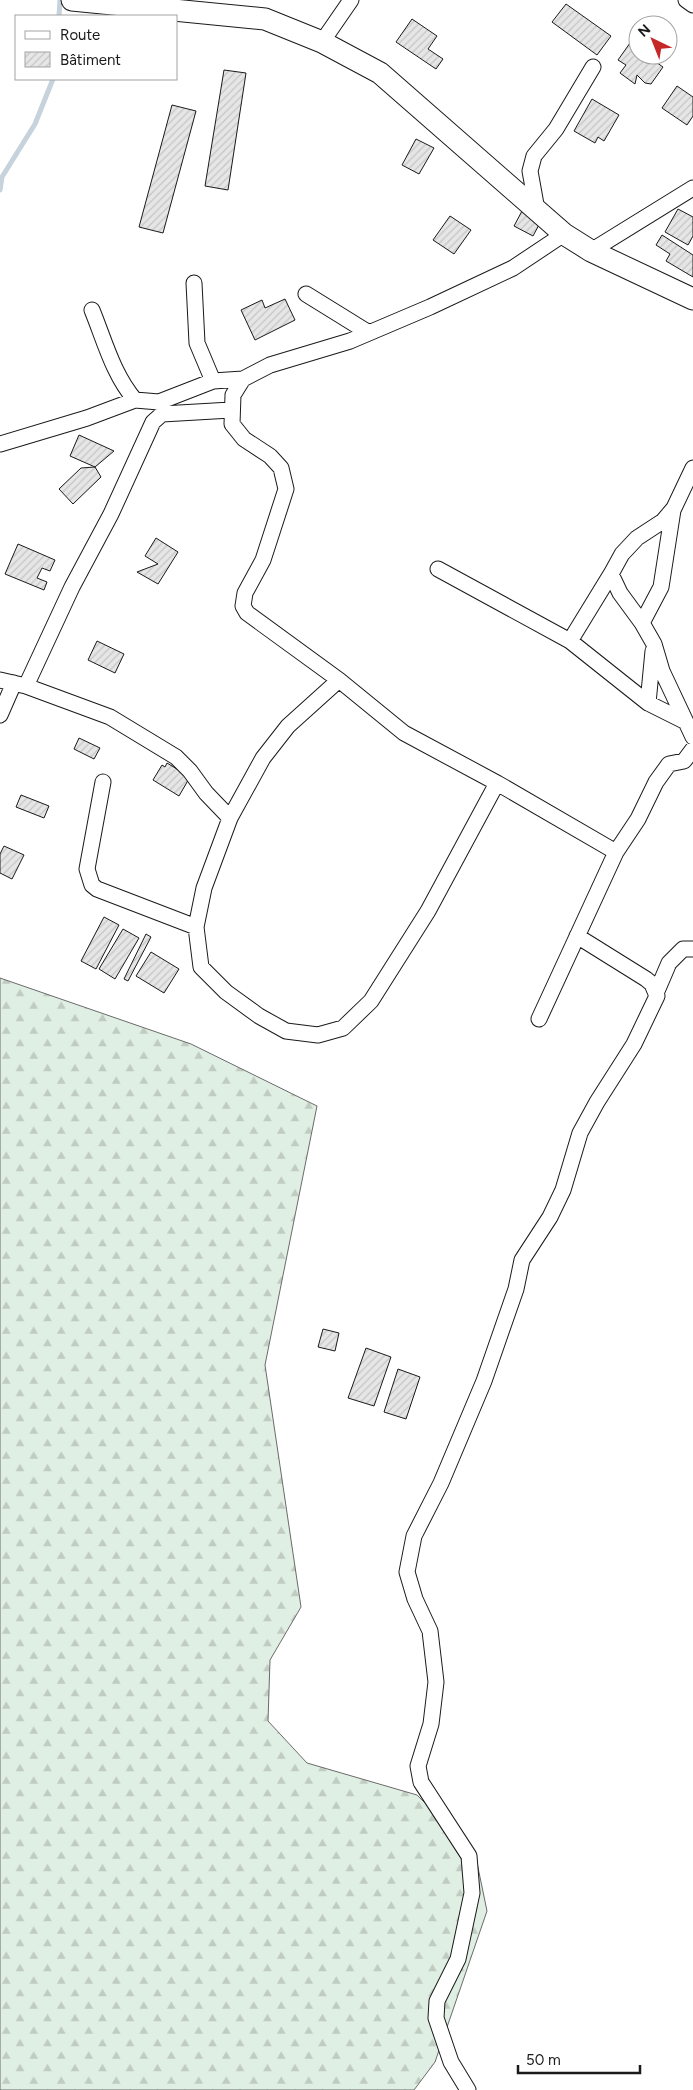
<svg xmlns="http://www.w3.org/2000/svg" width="693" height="2090" font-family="Figtree,sans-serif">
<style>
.forest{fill:url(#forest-firs);stroke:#6a6a6a}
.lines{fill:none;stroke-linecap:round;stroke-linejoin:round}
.stream{stroke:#c6d2dc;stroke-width:5}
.building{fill:url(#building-hatch);stroke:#1a1a1a}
.street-casing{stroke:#1a1a1a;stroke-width:17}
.secondary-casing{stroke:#1a1a1a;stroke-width:23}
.street{stroke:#fff;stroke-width:15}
.secondary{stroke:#fff;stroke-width:21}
</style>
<defs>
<pattern id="forest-firs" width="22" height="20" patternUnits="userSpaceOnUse" patternTransform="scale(1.25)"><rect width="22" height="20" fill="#e0efe3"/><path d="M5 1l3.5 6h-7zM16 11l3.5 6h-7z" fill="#c0ccc2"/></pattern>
<pattern id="building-hatch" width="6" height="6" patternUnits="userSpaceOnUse" patternTransform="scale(1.25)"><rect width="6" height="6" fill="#e6e6e6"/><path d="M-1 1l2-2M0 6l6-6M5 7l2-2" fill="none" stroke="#c5c5c5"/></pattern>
</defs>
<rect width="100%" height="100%" fill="#fff"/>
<!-- forest -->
<path class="forest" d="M0 978 191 1044 317 1106 265 1365 301 1607 270 1660 268 1721 307 1763 417 1795 475 1853 487 1911 435 2062 414 2090H0Z"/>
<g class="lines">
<!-- stream -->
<path class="stream" d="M59 16 60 0
M0 190 2 177 35 124 53 79"/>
</g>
<!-- building -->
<path class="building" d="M566 4 611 36 597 55 552 22Z
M412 19 437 36 428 49 443 59 436 69 396 42Z
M630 43 638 49V55H646L663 67 651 84 645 83 637 75 635 84 620 73 626 65 618 60Z
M224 70 246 73 228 190 205 186Z
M677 86 693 97V116L687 125 662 108Z
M592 99 619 115 604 141 598 137 595 143 574 131Z
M172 105 196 111 163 233 139 227Z
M416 139 434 148 419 174 402 165Z
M678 209 693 217V236L688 245 665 232Z
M522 211 541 221 533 236 514 226Z
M450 216 471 230 454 254 433 240Z
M662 235 693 255V277L666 261 670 254 656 245Z
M285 299 295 320 255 340 241 310 262 300 265 308Z
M79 435 114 451 95 467 70 456Z
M95 467 101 477 73 504 59 489 81 468Z
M156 538 178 552 158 584 137 572 158 564 145 556Z
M18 544 55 560 50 571 42 568 37 578 47 582 44 590 5 574Z
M97 641 124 654 115 673 88 660Z
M79 738 100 748 94 759 74 749Z
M167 763 190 777 179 796 153 780 162 765 165 767Z
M21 795 49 806 44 818 16 807Z
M4 846 24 855 12 879 0 873V854Z
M104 917 119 925 96 969 81 961Z
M123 929 139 938 115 979 99 969Z
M146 934 151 937 128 981 124 979Z
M151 952 179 969 164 993 136 976Z
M323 1329 339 1333 335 1351 318 1347Z
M366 1348 391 1357 374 1406 348 1398Z
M398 1369 420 1377 406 1419 384 1412Z"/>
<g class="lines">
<!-- street casing -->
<g class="street-casing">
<path id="street" d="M686 0 693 5
M322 42 351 0
M537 210 530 171 534 156 556 129 593 67
M564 234 513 268 430 307 350 341 270 365 243 379 233 395 232 424 244 439 270 456 281 468 286 489 263 560 245 593 243 606 247 613 339 680 404 733 497 783 616 852
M591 251 693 188
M194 283 197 343 213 381
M306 294 369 333
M92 310C105 342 113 374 135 400
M0 444 87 418 135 400 159 402 213 381 243 379
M693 468 674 508 663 521 637 538 622 554 611 574 620 593 642 623 654 644 662 671 693 737
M438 569 570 641 648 703 686 722
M642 623 661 587 673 510
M570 641 611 574
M0 680 26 686 110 717 176 757 190 771 206 793 230 818
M339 680 288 726 263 758 230 818 204 888 196 927 201 967 226 992 259 1016 286 1031 318 1035 343 1028 371 1001 428 911 497 783
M26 686 72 587 111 514 153 422 162 414 231 410
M648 703 653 651
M0 715 14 683
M103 782 87 869 92 885 97 889 196 927
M657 991 669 963 683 949H693
M539 1019 616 852 638 819 656 782 669 764 684 761 693 749
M468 2090 451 2062 436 2018 437 2001 458 1959 472 1893 469 1856 421 1782 418 1766 431 1724 436 1682 430 1631 415 1599 407 1572 414 1536 441 1483 484 1381 516 1289 522 1260 550 1217 563 1190 580 1133 597 1102 634 1044 657 996 652 984 646 979 577 936"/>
</g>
<!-- secondary casing -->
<g class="secondary-casing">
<path id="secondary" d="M72 0 265 19 322 42 380 73 564 234 591 251 693 299"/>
</g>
<!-- street -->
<use href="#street" class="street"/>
<!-- secondary -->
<use href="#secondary" class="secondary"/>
</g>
<!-- legend -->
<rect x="15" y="15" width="162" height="65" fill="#ffffff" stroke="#a3a3a3"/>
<rect x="25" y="31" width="25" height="8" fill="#ffffff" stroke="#a3a3a3"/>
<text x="60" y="40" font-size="15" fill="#1a1a1a">Route</text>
<rect x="25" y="52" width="25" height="15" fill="url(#building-hatch)" stroke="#a3a3a3"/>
<text x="60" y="65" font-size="15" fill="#1a1a1a">Bâtiment</text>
<!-- north arrow -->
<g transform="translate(653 40) rotate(317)"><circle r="24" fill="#ffffff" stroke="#a3a3a3"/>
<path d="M0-4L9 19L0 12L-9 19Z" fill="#c62828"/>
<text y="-8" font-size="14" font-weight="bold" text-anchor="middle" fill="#1a1a1a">N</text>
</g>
<!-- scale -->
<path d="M518 2065v8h122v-8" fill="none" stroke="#1a1a1a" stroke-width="2.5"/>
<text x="526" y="2065" font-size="15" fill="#1a1a1a" stroke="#ffffff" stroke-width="4" paint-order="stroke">50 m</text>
</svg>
